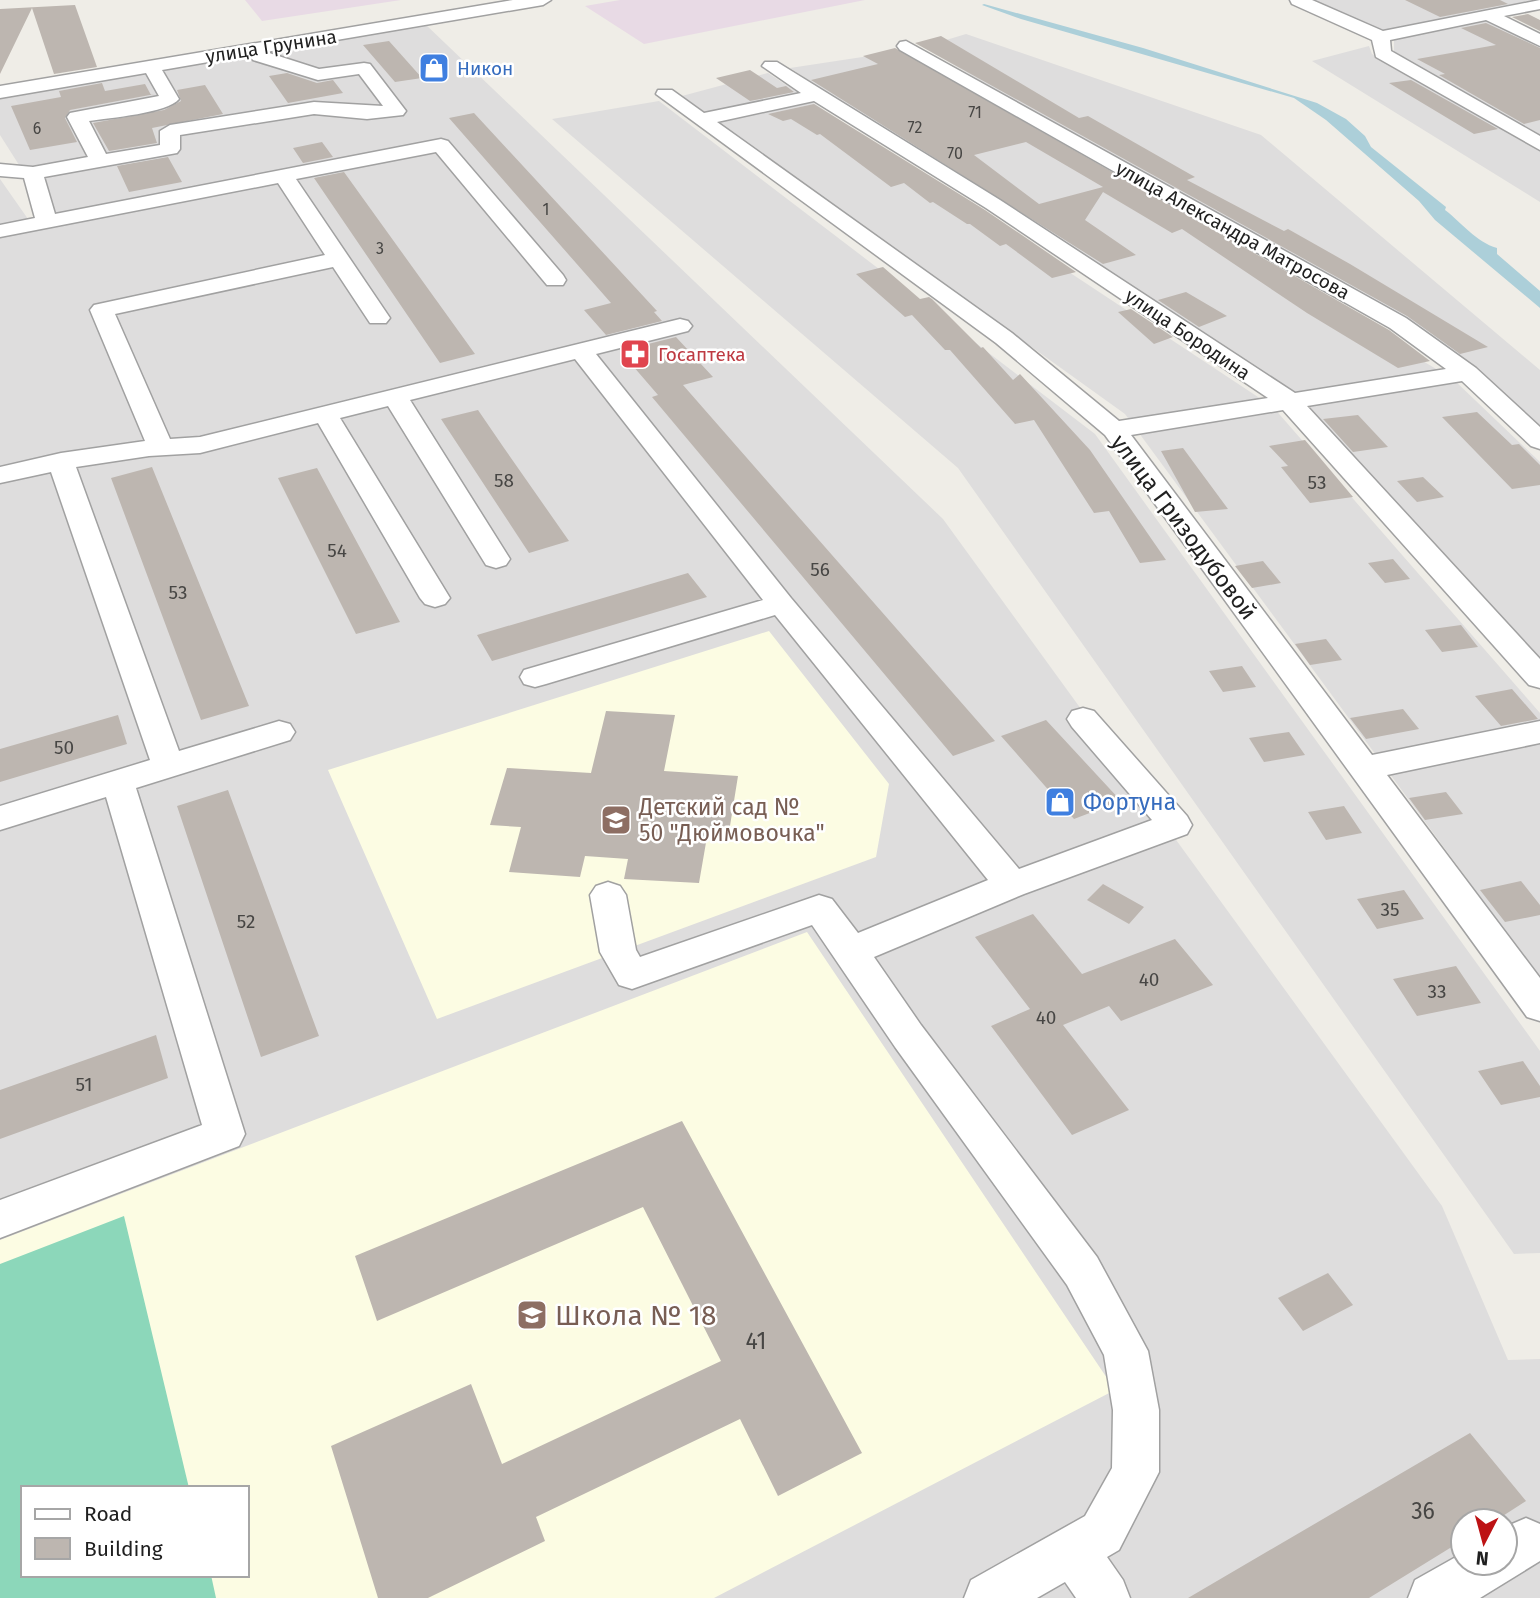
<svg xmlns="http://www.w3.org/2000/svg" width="1540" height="1598" font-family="'Fira Sans',sans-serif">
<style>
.residential{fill:#dedddd;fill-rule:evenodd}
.industrial{fill:#e8dae5}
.education{fill:#fcfce3;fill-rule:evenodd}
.pitch{fill:#8cd7ba}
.water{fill:#accfd9}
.building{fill:#bdb6b0;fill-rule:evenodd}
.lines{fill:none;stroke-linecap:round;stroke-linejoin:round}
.minor-casing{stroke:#a1a1a1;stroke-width:3}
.minor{fill:#fff;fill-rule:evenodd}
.labels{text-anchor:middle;stroke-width:5;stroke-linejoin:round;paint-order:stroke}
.far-number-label{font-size:16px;fill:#474644}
.far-street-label{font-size:19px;fill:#202020;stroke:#fff}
.far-shop-label{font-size:19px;fill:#366cbe;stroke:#fff;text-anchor:start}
.far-health-label{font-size:19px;fill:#be3a42;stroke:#fff;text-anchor:start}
.number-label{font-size:19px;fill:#474644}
.street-label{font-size:23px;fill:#202020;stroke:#fff}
.shop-label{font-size:23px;fill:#366cbe;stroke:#fff;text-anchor:start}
.education-label{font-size:23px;fill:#785e54;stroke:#fff;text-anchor:start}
.near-number-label{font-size:23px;fill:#474644}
.near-education-label{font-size:28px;fill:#785e54;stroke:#fff;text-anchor:start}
</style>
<rect width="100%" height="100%" fill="#efede7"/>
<!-- residential -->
<path class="residential" d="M1311 0H1533L1381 31Z
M1487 21 1540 48V135L1394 52V40Z
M423 22 943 519 1442 1206 1508 1360 1540 1359V1598H0V237L57 225 0 135V97ZM23 1488H247V1575H23ZM1463 1521H1505V1563H1463Z
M966 34 1261 135 1540 370V429L1483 374 923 47Z
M1369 46 1372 54 1540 151V202L1312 61Z
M902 51 1453 379 1540 462V663L1304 401 790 68Z
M768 73 1273 407 1540 713V978L1125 414 682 96Z
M659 101 1095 434 1540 1051V1253L1514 1254 958 468 552 119Z
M0 179 28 219 0 225Z"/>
<!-- industrial -->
<path class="industrial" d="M245 0H401L262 21Z
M620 0H865L644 44 585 6Z"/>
<!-- education -->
<path class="education" d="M769 631 889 784 876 857 437 1019 328 770Z
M807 932 1115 1390 714 1598H0V1240ZM23 1488H247V1575H23Z"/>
<!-- pitch -->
<path class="pitch" d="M124 1216 189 1488H23V1575H211L216 1598H0V1264Z"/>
<!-- water -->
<path class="water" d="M984 4 1143 48 1317 103 1346 119 1365 136 1371 147 1446 207 1445 210C1461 222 1476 242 1497 248V254L1540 291V308L1435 220 1419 201 1326 120 1294 98 1021 19 982 5Z"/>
<!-- building -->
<path class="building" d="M1405 0H1500L1508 4 1440 17Z
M75 5 97 67 54 74 32 8 0 74V9Z
M1528 14 1540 20V31L1512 17Z
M1486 23 1540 48V120L1524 124 1439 75 1445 74 1417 59 1496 45 1461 28Z
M941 36 1079 118 1088 116 1195 177 1187 180 1284 231 1288 229 1350 264 1488 347 1460 354 1407 316 915 43Z
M389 41 422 78 395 82 363 45Z
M895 48 1389 330 1430 361 1398 368 1307 313 1182 229 1172 233 1103 192 1085 220 1136 255 1103 264 811 80 878 64 863 56ZM1026 142 1103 187 1039 204 974 155Z
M750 70 777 88 786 86 794 92 750 101 716 78Z
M287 73 317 83 333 80 343 93 288 103 269 76Z
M1411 80 1498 129 1474 134 1389 83Z
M102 83 105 91 145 84 151 95 155 94 70 110 65 118 77 142 30 150 11 106 61 97 59 91Z
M205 85 223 114 152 128 157 143 109 151 93 123 164 110 181 101 177 90Z
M814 104 985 210 1076 272 1052 278 1006 244 1000 246 970 224H967L933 202 930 203 904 183 891 187 820 134 817 135 791 119 783 121 768 114Z
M474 113 657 311 654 312 662 321 606 335 584 310 611 303 449 118Z
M322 142 333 157 303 163 293 148Z
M168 157 182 182 129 192 117 166Z
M344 172 475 354 440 363 314 178Z
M883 267 920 299 929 297 932 299 981 348 983 347 1013 380 1020 374 1090 450 1166 560 1140 563 1109 511 1094 513 1034 420 1015 424 950 350H945L912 315 905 317 856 274Z
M1186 292 1227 316 1199 327 1158 300Z
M1131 309 1173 337 1154 344 1118 312Z
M676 337 713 377 683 385 995 741 953 756 652 397 658 395 620 351Z
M478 410 504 448 569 541 529 553 441 419Z
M1477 412 1512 445 1519 444 1540 465V485L1512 489 1442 417Z
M1358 415 1388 447 1353 452 1323 419Z
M1305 440 1353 497 1310 503 1281 467 1288 466 1269 446Z
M1183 448 1228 509 1195 512 1161 451Z
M152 467 249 706 201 720 111 478Z
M317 468 400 622 356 634 278 478Z
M1423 477 1444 497 1417 502 1397 481Z
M1393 559 1410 579 1385 583 1368 563Z
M1263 561 1281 583 1252 588 1235 566Z
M688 573 707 597 492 661 477 635Z
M1461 625 1478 647 1442 652 1425 630Z
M1326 639 1342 660 1310 665 1295 644Z
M1242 666 1256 687 1223 692 1209 671Z
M1512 689 1538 719 1501 726 1475 696Z
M1403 709 1419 729 1366 739 1350 718Z
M606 711 675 715 664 771 738 776 729 832 708 831 699 883 624 879 628 859 585 856 580 877 509 872 521 827 490 825 507 768 591 773Z
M118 715 127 744 0 782V749Z
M1046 720 1121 801 1074 819 1001 736Z
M1289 732 1305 755 1264 762 1249 738Z
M228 790 319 1036 261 1057 177 806Z
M1446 792 1463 814 1425 820 1409 798Z
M1344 806 1362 833 1326 840 1308 812Z
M1521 881 1540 905V915L1505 922 1480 890Z
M1103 884 1144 907 1129 924 1087 900Z
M1404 890 1424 919 1377 929 1357 899Z
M1033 914 1082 974 1175 939 1213 985 1121 1021 1109 1006 1063 1025 1129 1110 1072 1135 991 1026 1030 1009 975 937Z
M1456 966 1481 1003 1417 1016 1393 979Z
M156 1035 168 1078 0 1139V1090Z
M1523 1061 1540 1086V1097L1501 1105 1478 1071Z
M682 1121 862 1453 778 1496 740 1419 536 1517 545 1541 428 1598H378L331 1446 471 1384 502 1464 721 1361 643 1207 377 1321 355 1256Z
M1328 1273 1353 1305 1303 1331 1278 1298Z
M1470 1433 1526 1501 1495 1521H1463V1540L1369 1598H1188Z"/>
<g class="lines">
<!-- minor casing -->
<g class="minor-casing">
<path id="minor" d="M513 0H551L543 5 266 52 319 69 364 63 370 64 406 111 403 115 367 119 314 114 180 135V149L177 153 44 177 55 214 441 139 448 141 563 275 566 280 563 285H547L436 152 296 179 390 318 386 323H370L333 267 115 314 170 439 200 437 680 319 688 321 692 326 688 331 596 354 791 598 1019 869 1152 820 1072 727 1067 719 1072 711 1083 708 1094 711 1187 816 1192 825 1187 834 1024 894 874 957 921 1025 1097 1257 1148 1351 1159 1410V1472L1119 1550 1107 1557 1123 1580 1130 1598H1076L1065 1582 1037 1598H964L971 1580 1085 1516 1112 1468 1113 1410 1104 1355 1067 1285 895 1047 812 925 632 989 619 985 600 952 590 895 596 886 608 882 620 886 626 895 636 950 640 957 819 895 832 899 858 933 988 880 775 615 546 684 535 687 524 684 520 677 524 670 763 600 575 359 410 400 510 559 506 565 496 568 486 565 388 406 340 418 450 598 445 604 435 607 425 604 420 598 318 423 200 453 149 456 76 467 179 751 279 721 290 724 295 732 290 740 136 788 245 1134 239 1146 0 1238V1200L202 1125 106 797 0 830V806L150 760 51 472 0 483V467L61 453 145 441 90 310 94 305 325 255 278 183 0 237V225L35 218 24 178 0 176V164L33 167 88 157 67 117 70 113 159 96 146 73 0 98V86ZM249 55 253 60 318 80 359 74 383 106 314 102 170 125 160 131V145L106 154 89 121C109 118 168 113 179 99L162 70Z
M1290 0H1312L1383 31 1540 0V9L1504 16 1540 34V46L1486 20 1390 40 1391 51 1540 136V150L1376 57 1372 40 1292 4Z
M906 41 1406 318 1476 368 1540 427V449L1531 446 1462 381 1307 406 1540 659V688L1529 685 1283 410 1131 435 1372 755 1540 721V743L1387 775 1540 978V1021L1527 1017 1105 435 996 343 656 94 658 90H672L704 113 801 93 762 66 765 62H777L1000 200 1295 393 1446 369 1390 328 900 50 897 46 900 42ZM814 101 986 208 1268 398 1119 421 1012 333 717 122Z
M1526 1518 1540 1524V1561L1480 1598H1408L1415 1580 1463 1553V1563H1505V1527Z"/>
</g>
<!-- minor -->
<use href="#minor" class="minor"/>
</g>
<!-- icons -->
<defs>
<g id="shop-square" transform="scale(1.575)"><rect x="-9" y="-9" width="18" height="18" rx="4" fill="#3f7fe0" stroke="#fff"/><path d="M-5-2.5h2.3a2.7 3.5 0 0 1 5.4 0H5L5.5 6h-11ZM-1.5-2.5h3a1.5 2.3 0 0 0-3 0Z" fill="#fff"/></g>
<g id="pharmacy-square" transform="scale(1.575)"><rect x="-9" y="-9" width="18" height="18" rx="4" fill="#e0444e" stroke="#fff"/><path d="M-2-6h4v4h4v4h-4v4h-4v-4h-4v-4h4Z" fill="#fff"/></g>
<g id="school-square" transform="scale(1.575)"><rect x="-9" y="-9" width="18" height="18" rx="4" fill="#8d6e63" stroke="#fff"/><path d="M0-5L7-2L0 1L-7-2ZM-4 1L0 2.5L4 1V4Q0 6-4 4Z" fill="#fff"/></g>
</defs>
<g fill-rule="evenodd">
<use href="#shop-square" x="434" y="68"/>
<use href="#pharmacy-square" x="635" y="354"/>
<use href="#shop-square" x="1060" y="802"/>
<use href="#school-square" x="616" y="820"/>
<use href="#school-square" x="532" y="1315"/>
</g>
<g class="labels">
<!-- far-number labels -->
<g class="far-number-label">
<text x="975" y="118">71</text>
<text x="915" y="133">72</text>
<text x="37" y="134">6</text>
<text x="955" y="159">70</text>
<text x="546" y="215">1</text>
<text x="380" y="254">3</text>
</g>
<!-- far-street labels -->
<g class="far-street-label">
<text transform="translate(271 46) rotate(-9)" y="7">улица Грунина</text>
<text transform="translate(1233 230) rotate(29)" y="7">улица Александра Матросова</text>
<text transform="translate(1188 334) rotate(34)" y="7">улица Бородина</text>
</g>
<!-- far-shop labels -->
<g class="far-shop-label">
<text x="457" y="75">Никон</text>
</g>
<!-- far-health labels -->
<g class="far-health-label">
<text x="658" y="361">Госаптека</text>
</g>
<!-- number labels -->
<g class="number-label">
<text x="504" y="487">58</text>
<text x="1317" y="489">53</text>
<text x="337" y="557">54</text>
<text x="820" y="576">56</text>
<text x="178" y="599">53</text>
<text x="64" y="754">50</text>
<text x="1390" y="916">35</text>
<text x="246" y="928">52</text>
<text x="1149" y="986">40</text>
<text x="1437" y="998">33</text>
<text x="1046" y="1024">40</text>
<text x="84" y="1091">51</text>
</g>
<!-- street labels -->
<g class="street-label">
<text transform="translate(1184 527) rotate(53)" y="8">улица Гризодубовой</text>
</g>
<!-- shop labels -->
<g class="shop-label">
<text x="1083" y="810">Фортуна</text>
</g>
<!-- education labels -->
<g class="education-label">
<text x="639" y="815">Детский сад №<tspan x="639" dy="26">50 "Дюймовочка"</tspan></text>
</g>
<!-- near-number labels -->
<g class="near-number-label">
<text x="756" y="1349">41</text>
<text x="1423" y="1519">36</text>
</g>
<!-- near-education labels -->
<g class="near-education-label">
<text x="555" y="1325">Школа № 18</text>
</g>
</g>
<!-- legend -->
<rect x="21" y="1486" width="228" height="91" fill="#ffffff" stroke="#a6a6a6" stroke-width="2"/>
<rect x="35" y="1509" width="35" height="10" fill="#ffffff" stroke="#a6a6a6" stroke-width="2"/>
<text x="84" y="1521" font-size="21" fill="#202020">Road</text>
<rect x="35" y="1538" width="35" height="21" fill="#bdb6b0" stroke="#a6a6a6" stroke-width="2"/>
<text x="84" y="1556" font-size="21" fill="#202020">Building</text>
<!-- north arrow -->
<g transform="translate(1484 1542) rotate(186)"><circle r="33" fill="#ffffff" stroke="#a6a6a6" stroke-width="2"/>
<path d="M0-5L12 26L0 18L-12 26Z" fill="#bd1214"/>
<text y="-10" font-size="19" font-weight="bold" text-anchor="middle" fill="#202020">N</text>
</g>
</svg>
